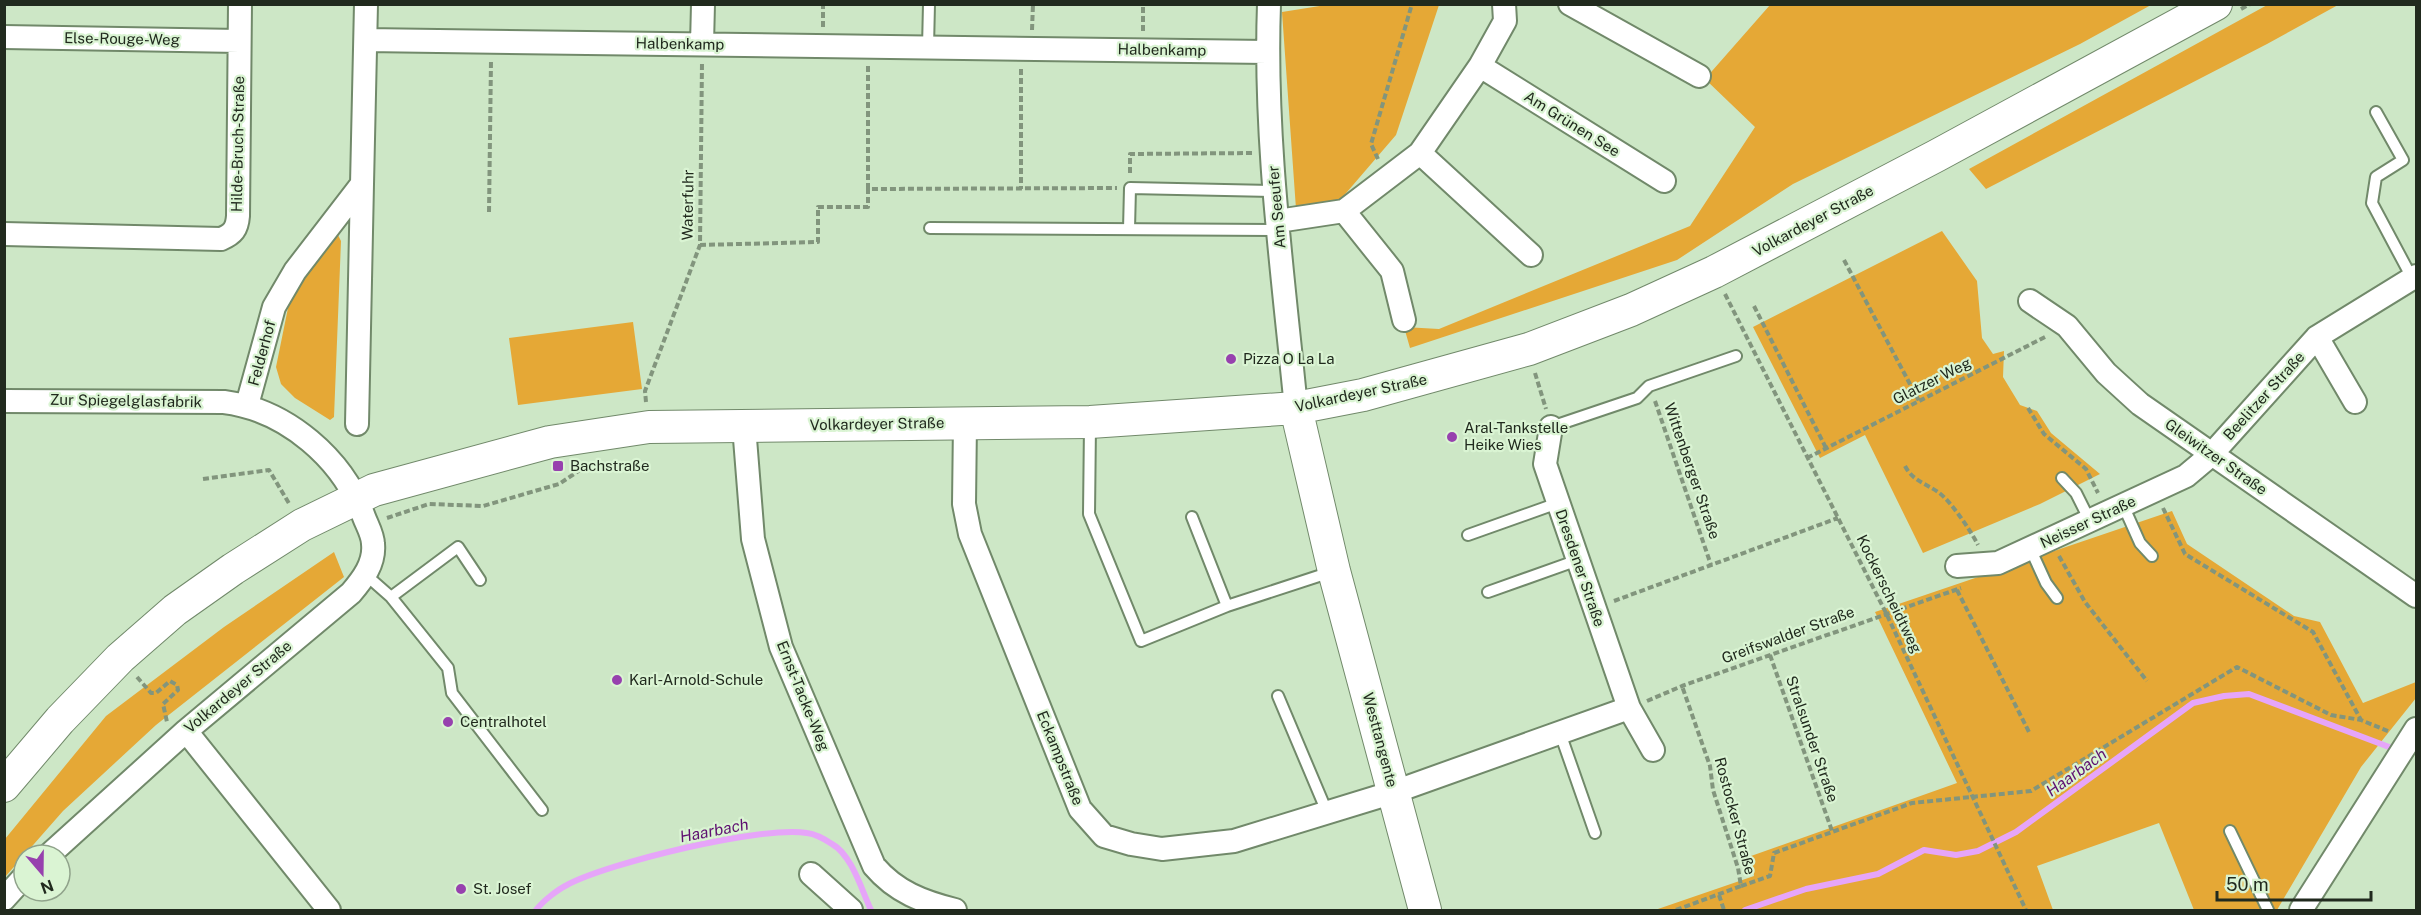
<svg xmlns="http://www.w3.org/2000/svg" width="2421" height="915" font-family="'Public Sans',sans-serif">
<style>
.green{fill:#e5a836}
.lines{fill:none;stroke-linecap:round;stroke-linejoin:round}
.stream{stroke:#e6a5f9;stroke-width:6}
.lane-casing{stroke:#71896a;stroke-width:14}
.street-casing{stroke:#71896a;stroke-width:26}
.secondary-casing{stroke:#71896a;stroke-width:34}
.path{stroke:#82957d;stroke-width:4;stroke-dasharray:6 3;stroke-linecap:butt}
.lane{stroke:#fff;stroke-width:10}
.street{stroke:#fff;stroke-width:22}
.secondary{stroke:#fff;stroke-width:32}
.poi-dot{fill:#9741ae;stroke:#daf4d3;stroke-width:2}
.labels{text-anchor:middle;stroke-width:4.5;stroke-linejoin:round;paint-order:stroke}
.street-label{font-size:15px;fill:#212a1e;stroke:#daf4d3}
.poi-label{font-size:15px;fill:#212a1e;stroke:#daf4d3;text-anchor:start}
.water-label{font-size:16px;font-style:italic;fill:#5e1070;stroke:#daf4d3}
</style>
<rect width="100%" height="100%" fill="#cde7c6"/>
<!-- green -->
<path class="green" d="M2269 4 2338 5 2267 44 1986 189 1969 169Z
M1326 5H1439L1396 135 1341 199 1296 209 1282 12Z
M1770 5H2151L2080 44 1793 184 1677 260 1410 348 1404 327 1439 329 1690 226 1755 127 1705 79Z
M1942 231 1977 281 1982 338 1993 354 2004 351 2003 377 2020 405 2037 411 2051 433 2100 474 2040 504 1923 553 1865 435 1820 458 1753 327Z
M338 235 341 241 334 417 330 420 295 398 281 384 276 367 289 303 331 238Z
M633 322 642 389 518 405 509 338Z
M2172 511 2187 544 2294 616 2320 622 2363 703 2416 682V698L2361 767 2277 910H2194L2159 823 2037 866 2053 910H1655L1754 876 1751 856 1957 783 1875 612Z
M334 552 344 577 156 725 63 811 5 877V839L106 716 224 627Z"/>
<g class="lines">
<!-- stream -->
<path class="stream" d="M536 910C543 901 557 890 567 885 608 863 763 825 807 833 815 834 826 840 832 844 852 855 862 891 871 910
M1745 910 1806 889 1878 874 1924 850 1956 855 1978 851 2016 832 2193 703 2224 696 2249 694 2397 750"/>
<!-- lane casing -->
<g class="lane-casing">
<path id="lane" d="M928 47 929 4
M2376 112 2403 160 2376 177 2372 203 2412 278
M930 228 1279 230
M1129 229 1130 188 1275 191
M1090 425 1089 514 1141 641 1227 606 1331 572
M1551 427 1637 398 1649 386 1736 356
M2062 478 2076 493 2090 521
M2123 505 2140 543 2152 556
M1192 517 1227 606
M1468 535 1558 503
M2030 548 2046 583 2057 598
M366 575 391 597 458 547 480 580
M1488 592 1578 560
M391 597 448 668 452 693 542 810
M1278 696 1327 812
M1560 733 1595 833
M2230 831 2268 910"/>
</g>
<!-- street casing -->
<g class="street-casing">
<path id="street" d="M1269 4C1264 139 1283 274 1296 408
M1570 4 1699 76
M4 37 239 41
M366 40 1267 52
M702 44 703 4
M1480 66 1664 181
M1420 153 1531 255
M1344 211 1392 271 1404 320
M1278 221 1344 211 1420 153 1480 66 1505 21 1504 4
M4 234 221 239C233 234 237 229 238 216L240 4
M2030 301 2067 326 2106 373 2140 404 2416 596
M2317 337 2355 402
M4 401 224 402C287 410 343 459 364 517 367 525 373 535 373 544 375 563 363 579 351 593L186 731 49 855
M247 405 274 307 295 271 362 184 366 4
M965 422 964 504 970 534 1080 809 1104 836 1131 844 1162 849 1234 841 1394 792 1629 708 1545 464 1551 427
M357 424 362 184
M744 426 753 539 781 647 874 866C896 892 923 902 955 910
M1957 566 1998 563 2186 476 2211 455 2317 337 2416 276
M1629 708 1653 750
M186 731 329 910
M811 874 851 910
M4 899 24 877
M2301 910 2416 729"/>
</g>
<!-- secondary casing -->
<g class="secondary-casing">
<path id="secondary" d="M1296 408 1334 571 1425 910
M4 786 60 720 120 658 175 610 233 569 302 525 374 490 550 442 649 427 1090 422 1296 408 1363 395 1529 349 1631 310 1714 272 1936 156 2216 4"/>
</g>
<!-- path -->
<path class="path" d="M2241 9 2250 4
M823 27V4
M1032 30 1033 4
M1143 31V4
M1021 69V189
M1378 159 1371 144 1412 4
M1130 173V154L1253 153
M868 189V66
M489 212 491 61
M700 245 818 242V207H868V189L1117 188
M1844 260 1919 401
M1725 294 1886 613 2026 910
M1754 306 1826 448
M1535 373 1546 409
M1655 401 1711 565
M646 402 645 391 700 245 702 63
M2028 408 2044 434 2086 469 2098 493
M1807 458 2047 336
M1905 466C1913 481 1925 483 1938 492 1950 500 1971 531 1978 545
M203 479 269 470 290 505
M2163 508 2185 554 2313 632 2361 720
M387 518 429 504 483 506 559 484 589 464
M2059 556 2085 602 2147 681
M1957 590 2029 732
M1614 601 1838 518
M1770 655 1832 831
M137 677 151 693H156L170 681 177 685 178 690 163 704 167 722
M1647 701 1682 686 1961 588
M1741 886 1770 876 1774 853 1912 803 2031 791 2237 667 2331 715 2361 720 2390 732
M1719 895 1724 910
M1676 910 1741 886 1738 868 1713 790 1710 766 1682 686"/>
<!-- lane -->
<use href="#lane" class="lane"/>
<!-- street -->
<use href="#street" class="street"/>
<!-- secondary -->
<use href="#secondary" class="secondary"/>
</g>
<!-- markers -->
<g class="poi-dot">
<circle cx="1231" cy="359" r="6"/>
<circle cx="1452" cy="437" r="6"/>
<rect x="552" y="460" width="12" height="12" rx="3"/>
<circle cx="617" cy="680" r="6"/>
<circle cx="448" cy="722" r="6"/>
<circle cx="461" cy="889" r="6"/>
</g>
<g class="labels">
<!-- street labels -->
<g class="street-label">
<text transform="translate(122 39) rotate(1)" y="5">Else-Rouge-Weg</text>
<text transform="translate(680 44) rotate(1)" y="5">Halbenkamp</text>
<text transform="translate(1162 50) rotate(1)" y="5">Halbenkamp</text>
<text transform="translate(1572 124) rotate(32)" y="5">Am Grünen See</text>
<text transform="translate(238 144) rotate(-89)" y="5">Hilde-Bruch-Straße</text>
<text transform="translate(688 205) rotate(-89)" y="5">Waterfuhr</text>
<text transform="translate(1277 207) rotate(-95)" y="5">Am Seeufer</text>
<text transform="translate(1813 221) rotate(-28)" y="5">Volkardeyer Straße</text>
<text transform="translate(262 353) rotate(-75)" y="5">Felderhof</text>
<text transform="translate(1932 381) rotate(-27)" y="5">Glatzer Weg</text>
<text transform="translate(1361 393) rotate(-12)" y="5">Volkardeyer Straße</text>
<text transform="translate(2264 396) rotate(-48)" y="5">Beelitzer Straße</text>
<text transform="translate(126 401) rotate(1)" y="5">Zur Spiegelglasfabrik</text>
<text transform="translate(877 424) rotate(-1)" y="5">Volkardeyer Straße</text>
<text transform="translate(2216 457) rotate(35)" y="5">Gleiwitzer Straße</text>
<text transform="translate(1692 471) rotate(71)" y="5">Wittenberger Straße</text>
<text transform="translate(2088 522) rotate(-25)" y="5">Neisser Straße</text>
<text transform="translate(1580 568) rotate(71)" y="5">Dresdener Straße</text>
<text transform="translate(1889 594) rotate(64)" y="5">Kockerscheidtweg</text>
<text transform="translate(1788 635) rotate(-20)" y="5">Greifswalder Straße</text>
<text transform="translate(238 687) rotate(-40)" y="5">Volkardeyer Straße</text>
<text transform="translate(803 696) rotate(68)" y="5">Ernst-Tacke-Weg</text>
<text transform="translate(1812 739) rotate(71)" y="5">Stralsunder Straße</text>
<text transform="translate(1380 740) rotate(75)" y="5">Westtangente</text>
<text transform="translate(1060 758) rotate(68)" y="5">Eckampstraße</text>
<text transform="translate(1735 816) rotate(75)" y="5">Rostocker Straße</text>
</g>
<!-- poi labels -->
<g class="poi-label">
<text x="1243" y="364">Pizza O La La</text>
<text x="1464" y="433">Aral-Tankstelle<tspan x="1464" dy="17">Heike Wies</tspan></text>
<text x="570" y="471">Bachstraße</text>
<text x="629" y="685">Karl-Arnold-Schule</text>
<text x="460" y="727">Centralhotel</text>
<text x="473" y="894">St. Josef</text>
</g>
<!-- water labels -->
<g class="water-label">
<text transform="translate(2076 772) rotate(-36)" y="6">Haarbach</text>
<text transform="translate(714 830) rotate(-11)" y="6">Haarbach</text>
</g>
</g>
<!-- border -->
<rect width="2421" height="915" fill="none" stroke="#212a1e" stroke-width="12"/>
<!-- north arrow -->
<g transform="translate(42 873) rotate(160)"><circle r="28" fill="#daf4d3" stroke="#90a38b" stroke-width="1.5"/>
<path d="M0-4.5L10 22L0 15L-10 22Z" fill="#9741ae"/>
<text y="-9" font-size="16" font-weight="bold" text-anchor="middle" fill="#212a1e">N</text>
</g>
<!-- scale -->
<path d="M2217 891v9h154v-9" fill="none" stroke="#212a1e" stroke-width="3"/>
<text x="2226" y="891" font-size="18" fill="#212a1e" stroke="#daf4d3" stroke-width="4.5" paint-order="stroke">50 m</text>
</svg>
